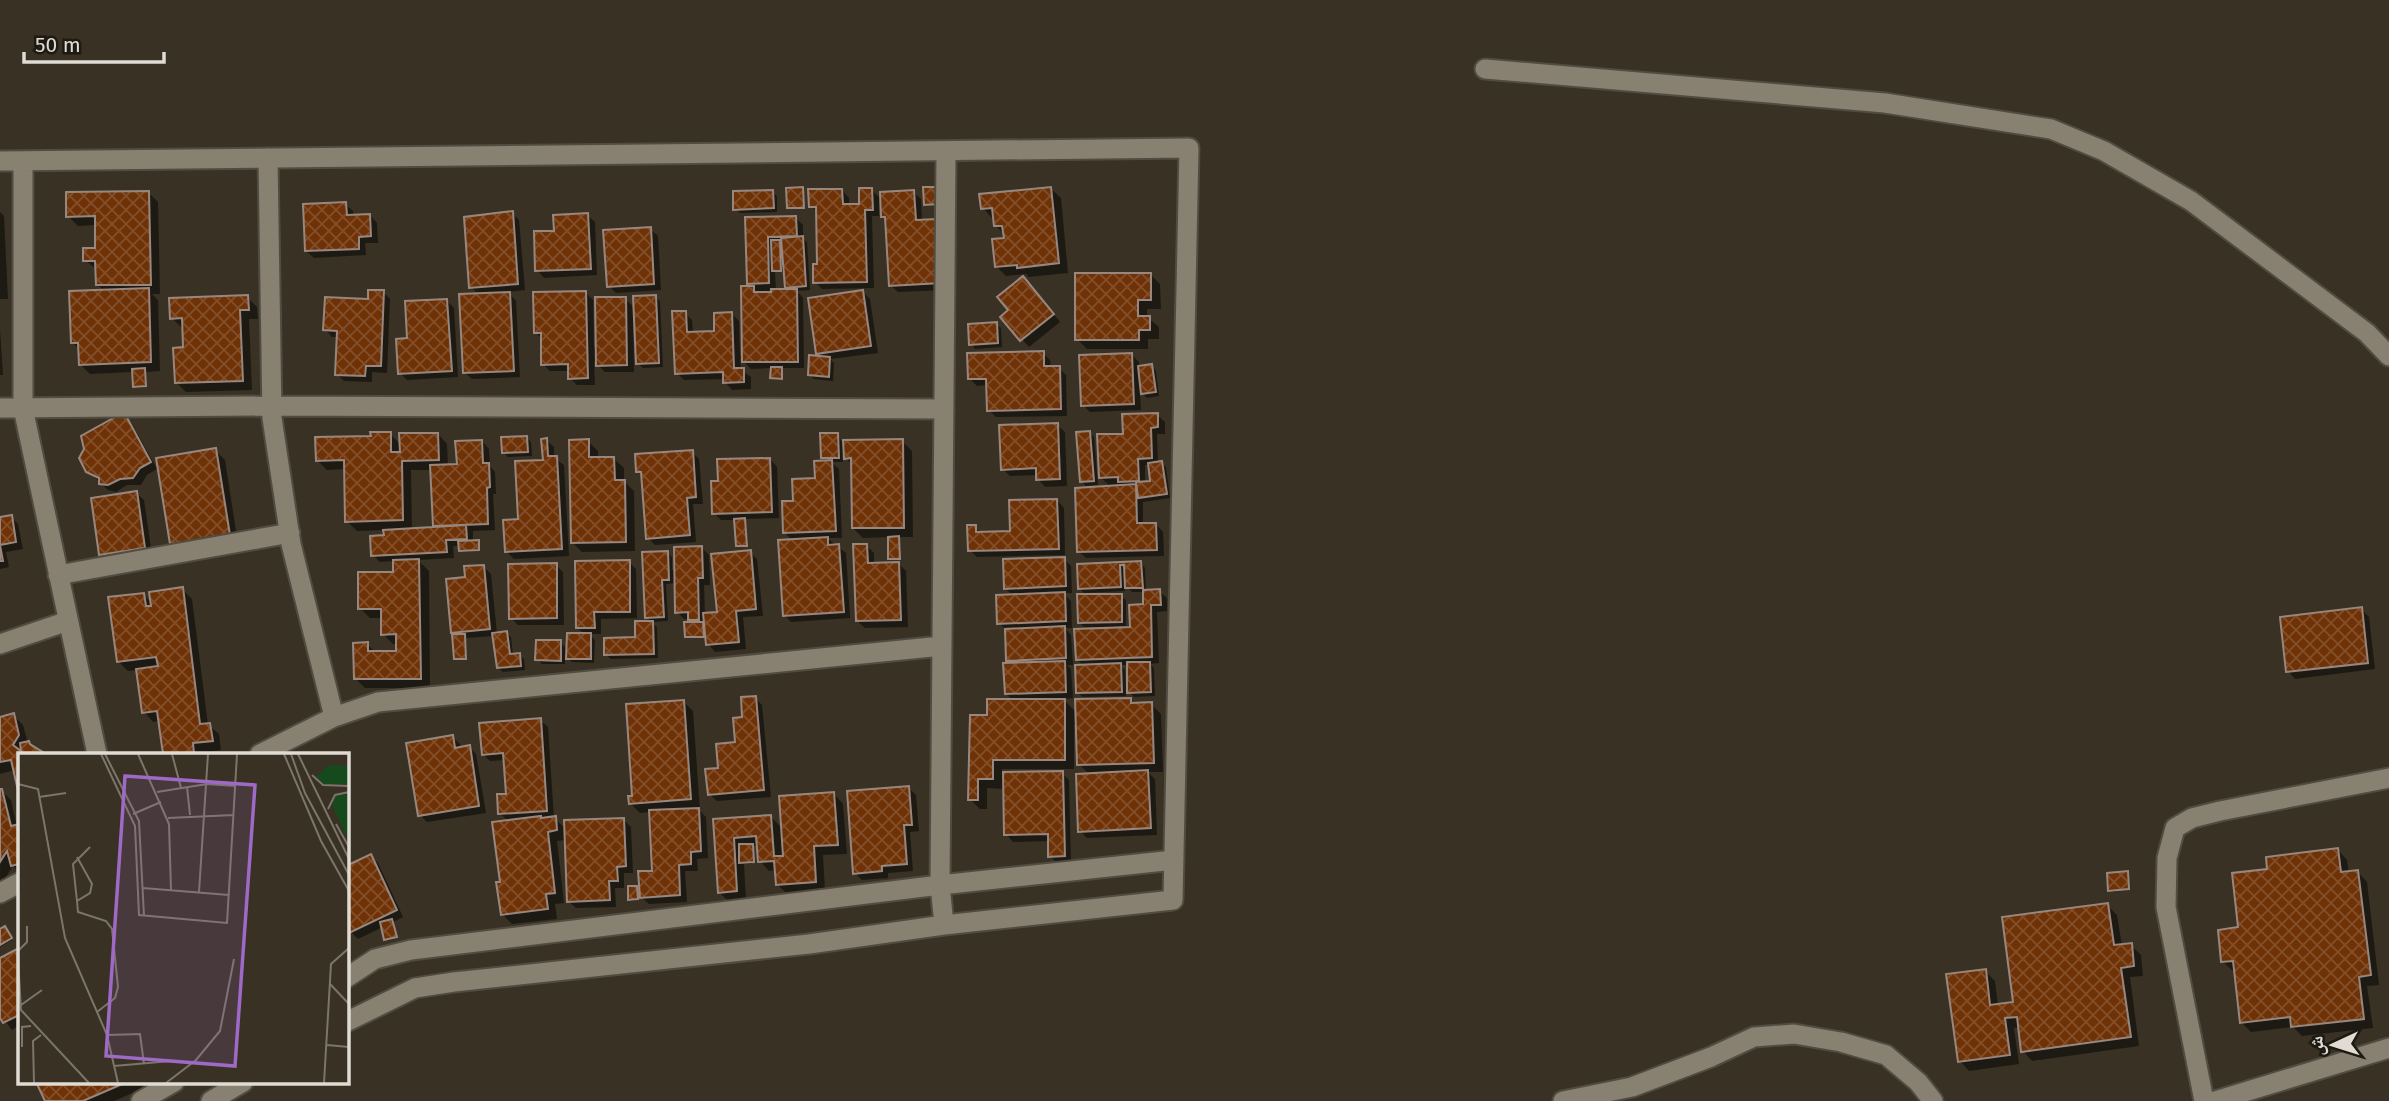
<svg xmlns="http://www.w3.org/2000/svg" width="2389" height="1101" font-family="'Fira Sans','Noto Naskh Arabic',sans-serif">
<style>
.shadow{fill:#0007;fill-rule:evenodd}
.building{fill:url(#building-cross-hatch);stroke:#98877e;stroke-width:2}
.lines{fill:none;stroke-linecap:round;stroke-linejoin:round}
.minor-casing{stroke:#514c41;stroke-width:23}
.minor{stroke:#888071;stroke-width:19}
.inset-road{fill:none;stroke:#7b756a;stroke-width:2}
.view{fill:#9e6ac6;fill-opacity:0.15;stroke:#9e6ac6;stroke-width:3.5}
.inset-edge{fill:none;stroke:#e0dcd4;stroke-width:3.5}
</style>
<defs>
<pattern id="building-cross-hatch" width="8" height="8" patternUnits="userSpaceOnUse" patternTransform="scale(1.75)"><rect width="8" height="8" fill="#6f3207"/><path d="M0 0l8 8M0 8l8-8" fill="none" stroke="#834f2a"/></pattern>
</defs>
<rect width="100%" height="100%" fill="#383124"/>
<!-- shadow -->
<path class="shadow" d="M802 189 805 209H791L789 208Z
M1051 189 1061 198 1068 273 1028 277 1027 274 1006 276 997 267 1005 235 996 226 995 218H992L983 208Z
M842 190 849 198V206H861L871 190 879 197V216H872L874 288 822 289 815 282 819 266 818 213 811 206Z
M772 192 777 196V212L740 213 735 209Z
M913 192 921 199 922 222 947 290 898 292 890 285 887 220 883 216Z
M149 193 158 202 160 294H152L158 300 160 371 146 372 147 387 137 388 134 372 90 374 80 364V350L73 343 105 292 98 285 97 270 85 260 97 249V225L78 226 68 216Z
M345 204 353 211V216L370 215 377 223 378 243H365L366 255 314 258 306 251Z
M0 212 4 216 8 299H0Z
M512 213 519 220 525 290 508 292 516 301 520 377 472 379 464 372 479 295 471 287Z
M587 215 595 222 597 275 544 278 537 270 556 232Z
M796 218 803 225V239L807 242 810 290 797 291 803 298 804 368H783V380L774 379 773 368 751 369 740 358 741 370 751 377V389L732 390 725 382V379L684 380 677 373 685 313 692 320 693 333 716 332 732 314 739 321 740 356H743L753 287 749 283 747 219ZM775 272H785L786 287 789 290H776Z
M650 229 658 236 661 290 616 293 609 286Z
M1151 275 1160 284 1161 309H1147V317L1159 327V339H1148V349H1087L1077 339Z
M1030 285 1060 322 1029 347 1002 317Z
M383 292 390 299 387 373 372 372V382L344 381 337 374 338 337H332L325 329Z
M863 292 870 299 878 353 830 359 834 363 833 381 814 379 809 374 823 358 818 353Z
M586 293 593 300 594 347H597L625 299 636 309 656 297 660 301 663 367 643 368 638 363 636 316H633L634 372H605L594 361 595 385H577L570 378V371H550L543 364 542 339 536 333Z
M247 297 257 307 258 319H249L252 390 186 392 176 382 185 349 184 328H182L172 318Z
M446 300 454 308 458 377 407 380 400 373 409 339Z
M996 324 1001 328 1002 347 975 349 971 344Z
M0 329 3 375H0Z
M1043 353 1050 360 1051 368H1059L1066 375 1067 416 996 417 989 410 988 385 977 386 969 378Z
M1132 355 1139 362V368L1152 366 1156 371 1159 396 1147 398 1140 391 1141 410 1090 412 1083 405Z
M124 414 131 422 157 469 147 475 141 485H127L116 492 108 490 88 471Z
M1157 415 1165 422V434H1157L1158 463H1161L1166 467 1170 498 1143 502V525L1156 524 1163 532 1164 556 1086 558 1078 551 1110 486 1100 477 1124 435ZM1145 465H1150L1152 482 1145 483Z
M1057 425 1065 432 1067 486 1045 487 1038 479V475L1010 476 1003 469Z
M1089 433 1094 437 1098 485 1086 486 1081 481Z
M390 434 402 446 438 434 447 444 448 466 459 465 482 441 489 449 490 466 495 472 496 494H493L495 530 473 531V542L480 543V551L462 552 460 546H453L454 558 418 560 429 571 430 688H365L355 678 367 644 376 653H398V644H393L383 634V618H370L360 608 394 574V561L380 562 373 555 386 537 385 530 357 531 347 521 346 469 327 470 317 460 372 437ZM411 470H432L435 529 412 530Z
M837 434 842 442 902 441 912 451 913 537H897L900 540 901 560H892L890 537 863 538 853 528V465L842 455 843 462H831L839 469 842 538H827L846 553 850 618 791 622 784 615 793 541 785 533 794 502 817 480 827 462 822 458Z
M527 438 531 442 532 456 508 457 503 452Z
M546 440 554 447V458L564 465 569 556 514 559 507 552 544 461Z
M588 441 598 451V459H614L624 468V481L634 491 635 551 582 552 573 543Z
M215 450 225 460 238 544 181 553 171 543Z
M692 452 699 459 703 504H693L696 542 655 545 648 538 643 477 638 471Z
M770 459 777 467 779 518 744 519 746 522 748 547H739L736 520H721L714 513Z
M136 493 144 500 152 555 108 562 101 554Z
M1057 500 1064 508 1065 555 977 557 970 550 975 527 982 534 1012 533Z
M11 517 18 524 23 549 6 552 9 567 0 569V519Z
M867 546 874 553V565L899 564 906 571 908 627 865 628 857 621Z
M702 548 709 555 710 585H704L705 615 719 613 750 552 757 559 763 616 743 617 746 649 715 652 708 644 707 638H688L687 637 695 624 690 619H684L677 612 676 583 666 584 668 621 651 622 657 627 658 658 611 659 606 655 637 639 652 623 647 617 667 552 672 557V570H676Z
M1064 559 1071 566 1072 593H1063L1071 601 1072 628H1065L1071 635 1073 665H1067L1071 669 1073 698 1063 699 1077 713 1130 700 1135 704H1151L1161 714 1163 772H1148L1155 779 1157 835 1087 838 1080 831 1090 775 1079 764 1077 725H1074V769H1002V774L1062 773 1069 780 1071 863H1057L1050 856V841L1013 842 1006 834 1005 789 987 788V809H980L970 799 988 717 1014 701 1006 694 1008 664 1007 631 999 623 1013 596 1005 588Z
M629 562 636 569 637 618 601 619V634H589L595 640 594 663 572 662 565 655V664H542L537 659 560 642 568 650 585 635 577 627Z
M1141 563 1145 568 1146 592 1159 591 1167 598V611L1157 612 1159 663 1150 664 1154 668 1155 696 1134 697 1129 692 1128 665H1120L1125 670 1126 696 1083 697 1078 693 1084 667 1077 659 1102 630V627H1084L1079 622 1121 596 1126 600V629H1132L1145 606V592H1132L1125 585V591L1084 593 1079 588 1120 564 1126 571Z
M556 565 563 572 564 625H518L511 618Z
M483 566 491 574 497 634 507 633 511 637 513 655H519L524 659 525 670 503 672 498 668 494 636 466 638 467 660 455 658 457 636 453 632 467 579Z
M182 589 192 599 208 725 219 734 221 750 202 753V754H165L160 721 153 722 144 712 138 670 128 671 118 661 143 595 153 604Z
M2361 609 2369 617 2375 669 2295 679 2288 671Z
M755 698 762 705 771 797 717 801 709 794 720 770 737 744 744 719Z
M683 701 693 711 700 811 706 817 708 858 697 859 698 871H685L687 902 649 904 638 894 639 900 632 901 630 899 637 888 641 892 654 872 651 812 640 813 630 803Z
M13 715 23 725 28 743 43 754H19V787L15 770 0 774V718Z
M540 720 548 727 554 818 566 829 624 820 631 827 633 873H624V888H615L616 907 576 908 568 901 566 840 557 841 564 903 555 904 557 919 512 924 502 914V883L509 822 500 813 508 795 505 760 490 761 483 754Z
M452 737 460 744V748L469 747 476 754 486 813 427 822 420 815Z
M909 788 916 795 919 831 910 832 913 871 888 873V878L862 880 855 873Z
M1 790 11 800 17 827 19 826V872L13 866 0 886Z
M834 794 843 804 847 854 823 855 825 891 787 894 777 884V870L769 871 760 861 759 846H751L752 864H744L746 900 729 902 719 892 715 820 771 817 783 829Z
M2338 850 2347 860 2349 873 2358 872 2367 882 2379 985 2367 986 2373 1028 2302 1036 2293 1027 2251 1032 2241 1022 2236 971H2233L2223 962 2269 871Z
M371 856 378 863 403 917 393 922 397 938 388 941 383 927 358 939 351 932Z
M2127 873 2130 890 2112 892 2110 890Z
M2107 905 2117 915 2122 946 2131 945 2141 955 2143 976 2130 977 2139 1046 2032 1061 2023 1051 2020 1027 2014 1028 2019 1064 1969 1071 1960 1061 1985 971 1995 981 1998 1006 2015 1003Z
M7 930 12 940 0 947V931Z
M19 950V1025L12 1030 0 1014V960Z
M38 1082H158L114 1101H47Z"/>
<!-- building -->
<path class="building" d="M803 187 804 208H787L786 188Z
M923 187H938L939 204 924 205Z
M1051 187 1059 263 1017 268V265L995 267 992 239 1004 238 1002 226H994L992 208 981 209 979 194Z
M859 188H872L873 210H865L867 282 813 283V264H817L816 207H809L808 189H842L843 204H859Z
M773 190 774 208 733 210V191Z
M914 190 916 220 937 219 941 283 889 286 885 217H881L880 192Z
M149 191 151 285H96L95 261H83V248H95V216L66 217V192Z
M346 202 347 215 370 214 371 236 359 237V249L305 251 303 204Z
M513 211 518 284 469 288 464 217Z
M588 213 591 269 535 271 534 231H554L553 215Z
M796 216 797 236 768 237 769 283 747 284 745 217Z
M651 227 654 284 607 287 603 230Z
M803 236 806 286 785 288 781 238Z
M771 240H780L781 271H772Z
M1075 273H1151V300H1138V316H1150V330H1139V340H1075Z
M1023 276 1054 314 1020 341 1000 317 1008 310 997 297Z
M741 286H754V292H771V289H797L798 362H742Z
M149 288 151 362 79 365 78 343H71L69 291Z
M368 290H384L381 366H366L365 376 335 375 337 331 323 330 325 297 368 299Z
M863 290 871 346 816 354 808 298Z
M586 291 588 378 568 379V364L541 365V333H534L533 292Z
M510 292 514 371 463 373 459 294Z
M248 295 249 310H240L243 381 175 383 173 348 183 347 182 318 170 319 169 298Z
M656 295 659 363 636 364 633 296Z
M595 297H626L627 365 596 366Z
M447 299 452 371 398 374 396 339 407 338 405 301Z
M672 311H686L687 332 714 331V313L732 312 734 368H744V382L723 383V372L675 374Z
M997 322 998 343 969 345 968 324Z
M1044 351V366H1060L1061 409 987 411 986 379H968L967 353Z
M1132 353 1134 404 1081 406 1079 355Z
M809 355 830 357 829 377 808 375Z
M1152 364 1156 392 1141 394 1138 366Z
M771 367H782V379L770 378Z
M145 368 146 386 133 387 132 369Z
M124 412 151 462 140 468 133 478 120 479 108 485 99 484V478L86 472 79 458 84 449 81 436Z
M1158 413V427L1151 428 1152 458 1138 459 1139 481 1118 482V477L1099 478 1097 434H1123L1122 414Z
M1058 423 1060 479 1036 480V468L1001 470 999 425Z
M1090 431 1094 481 1080 482 1076 432Z
M370 432H391V452H400L399 433H438L439 460 402 461 403 520 345 522 344 460 316 461 315 437 371 436Z
M820 433H838L839 458H821Z
M527 436 528 452 502 453 501 437Z
M547 438 548 456H557L562 549 505 552 503 520 518 519 515 461 543 460 541 439Z
M589 439V457H614L615 480H625L626 542 571 543 569 440Z
M903 439 904 528H852L851 458 844 459 843 440Z
M482 440 483 463H489L490 487 487 488 488 524 433 526 430 465 457 464 455 441Z
M216 448 230 535 170 544 156 458Z
M693 450 696 497 687 498 690 535 646 539 641 472H636L635 454Z
M770 458 772 512 712 514 711 481H718L717 459Z
M832 460 836 531 783 533 782 501H793L792 479 815 478 814 461Z
M1162 461 1167 494 1138 498 1136 482 1150 481 1148 463Z
M1136 484 1137 523H1156L1157 550 1077 552 1075 488Z
M137 491 145 548 99 555 91 498Z
M1057 499 1059 549 968 551 967 525H976V532L1010 531 1009 500Z
M12 515 16 542 0 545 3 561H0V517Z
M745 518 747 546H736L734 519Z
M466 525 467 539 446 540 447 552 371 556 370 536 384 535 383 530Z
M899 536 900 559H888V537Z
M828 537V545L839 544 844 612 783 616 778 540Z
M479 540V550L459 551 458 541Z
M853 544H867L868 563 899 562 901 620 856 621Z
M702 546 703 578H698L699 620H688V612L675 613 674 547Z
M751 550 756 609 736 611 739 642 706 645 703 613 717 612 711 554Z
M668 551 669 580H662L664 617 645 618 642 552Z
M1065 557 1066 586 1004 589 1003 559Z
M419 559 421 679H354L353 643 368 642V651H396V634L381 635V609H358V572H393V560Z
M630 560V612H594L595 628H576L575 561Z
M1141 561 1143 588H1125L1124 565H1120L1121 587 1078 589 1077 564Z
M557 563V618L509 619 508 564Z
M484 565 490 629 451 633 446 579 465 577 464 566Z
M183 587 200 724 210 723 213 741 193 743 194 754H163L157 711 142 713 136 669 158 666 156 657 117 662 108 597 144 593 146 606H151L149 592Z
M1160 589 1161 605H1151L1152 657 1076 660 1074 629 1130 627 1129 605 1143 604V590Z
M1065 592 1066 621 997 624 996 595Z
M1077 594H1122V622L1078 623Z
M2362 607 2368 663 2286 672 2280 617Z
M635 621H653L654 654 604 655V638L635 637Z
M684 622H703L704 637H685Z
M1065 626 1066 658 1006 661 1005 629Z
M507 631 510 654 520 653 521 666 497 668 492 633Z
M567 633H591V659H566Z
M452 634H465L466 659H454Z
M536 640H561V661L535 660Z
M1065 661 1066 692 1005 694 1003 663Z
M1127 662H1150L1151 692 1127 693Z
M1121 663 1122 692 1076 693 1075 665Z
M756 696 764 790 708 795 705 769 718 768 716 744 735 742 733 718 742 717 741 697Z
M1131 698V703L1152 702 1154 763 1077 765 1075 699Z
M987 699H1065V760H993V779H978V800H968L970 715H987Z
M684 700 691 799 629 804 628 796H632L626 704Z
M14 713 19 735 13 745 21 751 20 743 29 741 30 744 46 754H19V795L11 760 0 762V717Z
M541 718 547 811 498 814 497 794H506L503 753 482 755 479 723Z
M453 735 455 748 470 745 479 806 418 816 406 743Z
M1148 770 1151 828 1078 832 1076 774Z
M1063 771 1065 856 1048 857V834L1004 835 1003 772Z
M909 786 912 825H904L907 864 882 866V871L853 874 847 791Z
M0 789H2L11 826 19 824V864L11 866 7 851 0 862Z
M834 792 838 845 814 846 816 882 776 885 774 861 758 862 756 836 734 838 737 891 718 893 713 819 771 815 774 856H783L779 796Z
M699 808 701 851 691 852V864L679 865 680 895 640 898 638 871H652L649 810Z
M541 816V818L556 816 557 830 548 832 555 893 546 894 548 909 501 915 496 882H500L492 822Z
M624 818 626 866 617 867 618 881H609L610 900 567 902 564 820Z
M739 844H753L754 862 739 863Z
M2338 848 2341 872 2358 870 2371 975 2359 977 2364 1019 2291 1027 2290 1017 2240 1023 2233 961 2221 962 2218 930 2238 927 2232 873 2267 869 2266 857Z
M371 854 397 910 349 933 346 927V866Z
M2128 871 2129 889 2108 891 2107 873Z
M628 886H637L638 899 628 900Z
M2108 903 2114 945 2132 943 2134 966 2121 968 2131 1037 2021 1052 2017 1017 2005 1018 2010 1055 1958 1062 1946 974 1986 969 1990 1005 2013 1002 2002 917Z
M392 919 397 937 384 940 380 922Z
M5 926 12 938 0 945V929Z
M19 948V1015L3 1023 0 1018V958Z
M36 1082H127L83 1101H45Z"/>
<g class="lines">
<!-- minor casing -->
<g class="minor-casing">
<path id="minor" d="M1485 69 1885 103 2051 129 2104 151 2191 201 2367 333 2389 356
M268 158 272 418 291 544 334 717
M0 161 1189 148 1173 900 944 925 809 944 454 982 415 988 346 1022
M23 161V408L97 754
M0 408 272 406 944 409
M58 575 290 533
M0 644 68 621
M260 754 334 717 378 702 942 646
M0 893 19 883
M944 925 940 885 946 151
M346 978 375 959 411 950 940 885 1174 860
M141 1101 174 1082
M211 1101 243 1082
M1563 1101 1632 1087 1711 1057 1754 1037 1794 1034 1841 1042 1886 1055 1918 1082 1933 1101
M2204 1101 2166 907 2167 858 2175 828 2192 818 2220 811 2389 778
M2215 1101 2389 1048"/>
</g>
<!-- minor -->
<use href="#minor" class="minor"/>
</g>
<!-- overview -->
<g transform="translate(18 753)">
<rect width="331" height="331" fill="#383124"/>
<path d="M311 12 331 13V31H306L298 24ZM331 41V89L314 52 318 43Z" fill="#164a1d"/>
<path class="inset-road" d="M83 1 117 73 121 162 209 170 219 1M87 1 121 68 126 163M120 1 151 71 153 137M154 1 163 35M266 1 303 88 331 138M273 1 287 40 331 122M280 1 331 106M294 22 305 32 331 33M0 31 20 36 47 185 89 282 100 330M169 34 172 62M139 39 189 31 218 33M21 44 48 40M310 56 317 42 331 39M115 61 143 49M150 65 216 62M318 71 331 94M59 104 74 131 72 140 59 148 60 159 88 168 94 176 100 234 97 245 79 259M125 135 211 142M181 139 190 1M59 148 55 111 72 94M0 198 9 189V173M0 204 3 257 71 330M312 231 331 251M3 252 24 237M89 282 122 281 126 311M309 292 331 294M4 294V274L13 273M96 313 153 308M16 330 15 288 23 282M148 330 178 307 202 278 216 206M306 330 313 211 331 195"/>
<path class="view" d="M107 23 237 32 217 313 88 303Z"/>
<rect width="331" height="331" class="inset-edge"/>
</g>
<!-- north arrow -->
<g transform="translate(2333 1045) rotate(266)" stroke="#1d1a14" stroke-width="5" paint-order="stroke">
<path d="M0-5L12 26L0 18L-12 26Z" fill="#e0dcd4"/>
<text y="-10" font-size="19" font-weight="bold" text-anchor="middle" fill="#e0dcd4">ش</text>
</g>
<!-- scale -->
<path d="M24 52v10h140v-10" fill="none" stroke="#e0dcd4" stroke-width="3.5"/>
<text x="35" y="52" font-size="21" fill="#e0dcd4" stroke="#1d1a14" stroke-width="5" paint-order="stroke">50 m</text>
</svg>
